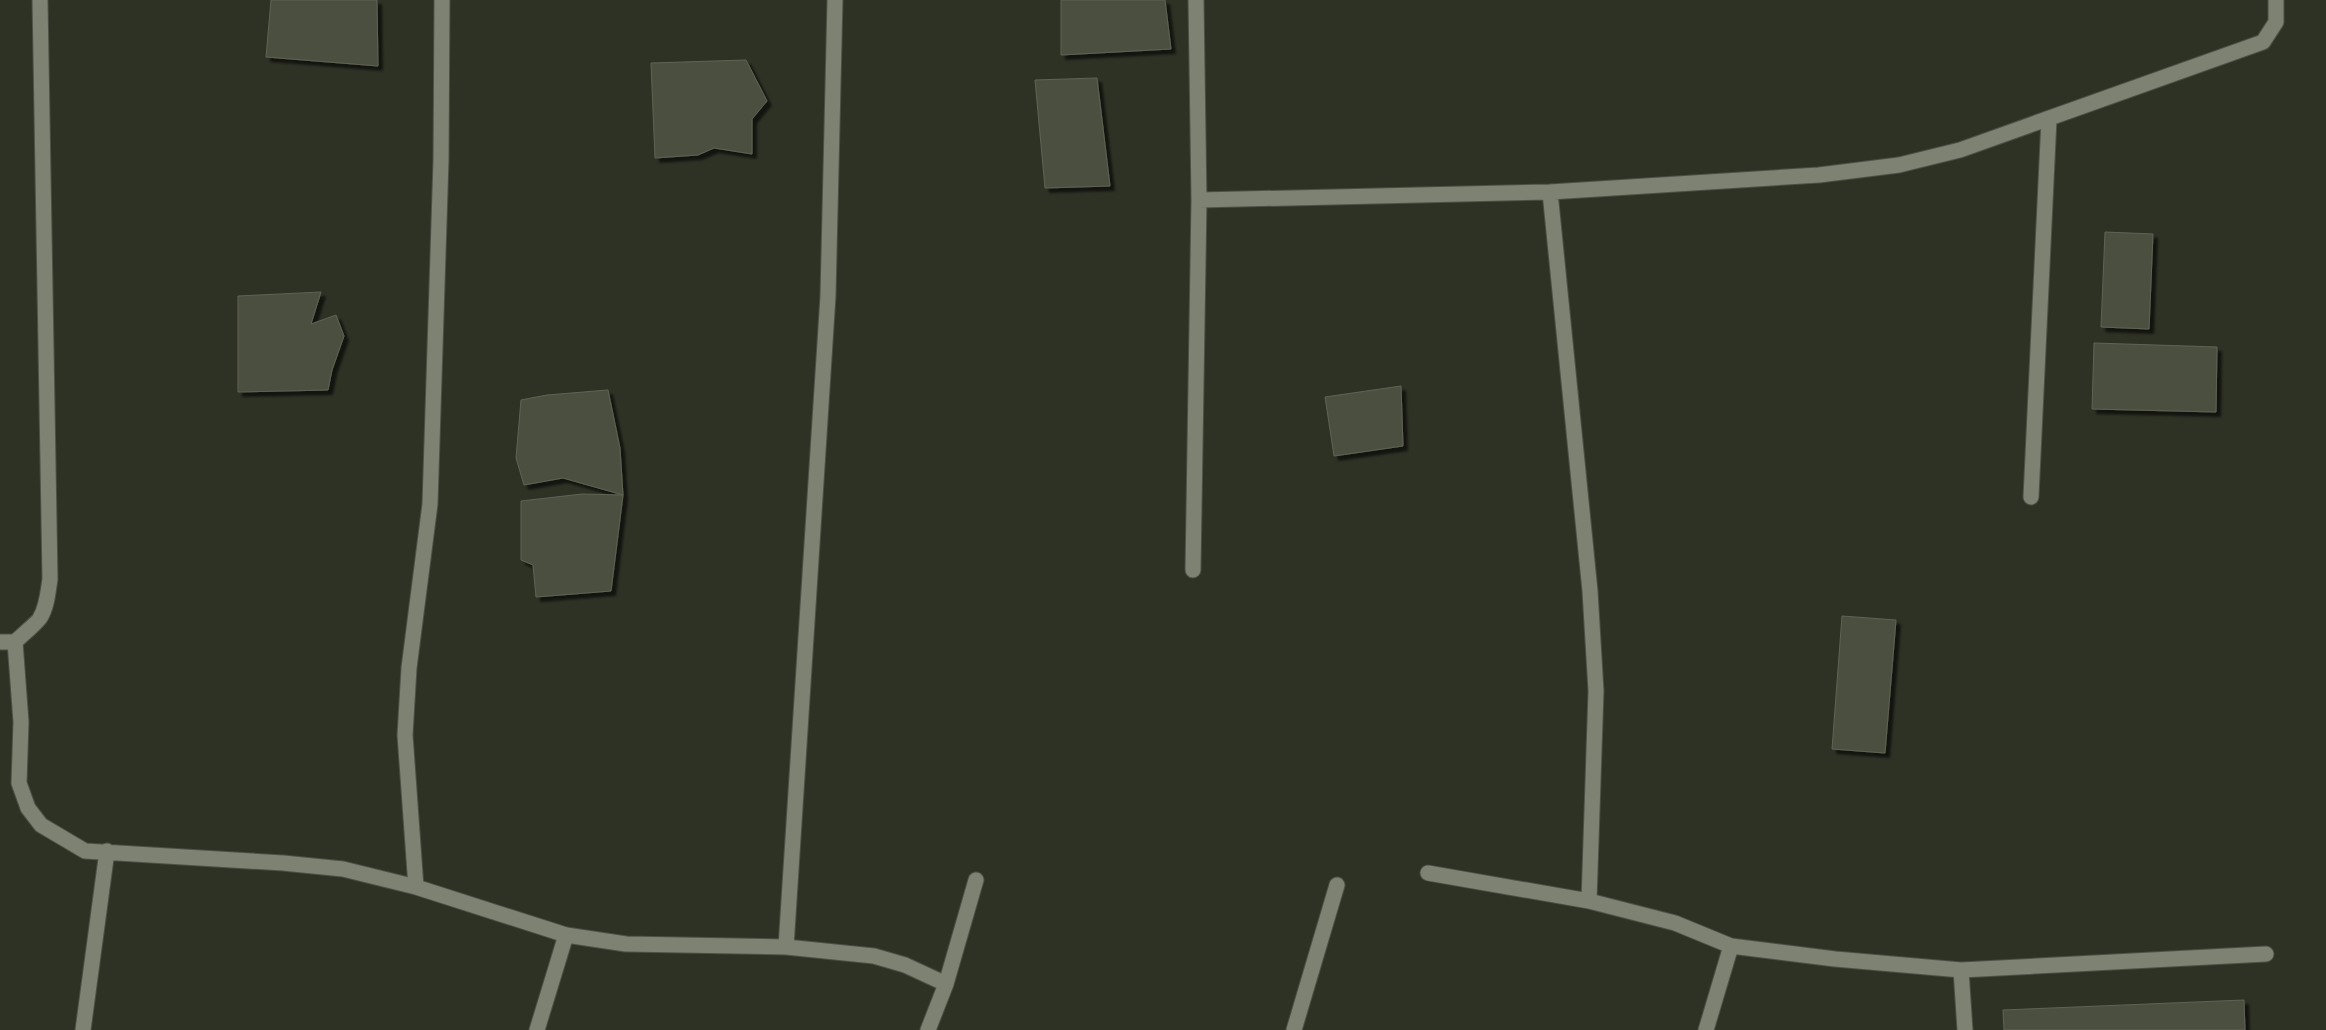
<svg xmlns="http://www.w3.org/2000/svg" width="2326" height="1030" font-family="Lato,sans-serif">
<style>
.building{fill:#4b4f41;stroke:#5f6354;filter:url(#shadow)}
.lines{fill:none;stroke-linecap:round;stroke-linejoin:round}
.street-casing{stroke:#4d5045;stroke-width:17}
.street{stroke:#7d8272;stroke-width:15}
</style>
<defs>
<filter id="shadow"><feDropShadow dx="4.5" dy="4.5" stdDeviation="1" flood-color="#0009"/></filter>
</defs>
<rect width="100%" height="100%" fill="#2e3225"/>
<!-- building -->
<path class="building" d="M271 0H377L378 66 266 57Z
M1061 0H1165L1171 49 1061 55Z
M746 60 767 101 752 119V154L714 148 698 155 655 158 651 63Z
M1097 78 1110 186 1045 188 1035 80Z
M2105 232 2153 234 2149 329 2101 327Z
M321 292 311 324 336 315 344 336 332 370 328 390 238 392V296Z
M2094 343 2217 347 2216 412 2092 409Z
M1401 386 1403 446 1334 456 1325 397Z
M608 390 620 448 623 495 563 478 524 485 516 458 521 400 547 395Z
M582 494 623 495 611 591 536 597 533 565 521 560V501Z
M1842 616 1896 620 1885 753 1832 749Z
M2244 1000 2245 1030H2004L2003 1010Z"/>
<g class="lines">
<!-- street casing -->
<g class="street-casing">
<path id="street" d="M40 0 50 579C48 592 47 607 40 618 39 621 20 637 15 642L21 722 19 783 28 808 41 825 85 851 283 863 343 869 416 887 566 935 626 944 786 947 874 956 905 965 946 984
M1550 192 1590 591 1596 691 1589 901
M1199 200 1550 192 1819 175 1899 165 1960 150 2263 42 2276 22V0
M2031 497 2049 119
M1193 570 1199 200 1196 0
M0 642H15
M1428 873 1589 901 1675 923 1731 946 1835 959 1961 970 2266 954
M416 887 405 735 409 668 430 504 441 160 442 0
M786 947 828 296 835 0
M1961 970 1965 1030
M83 1030 107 851
M537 1030 566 935
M928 1030 946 984 976 880
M1294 1030 1337 885
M1706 1030 1731 946"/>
</g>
<!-- street -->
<use href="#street" class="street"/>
</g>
</svg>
